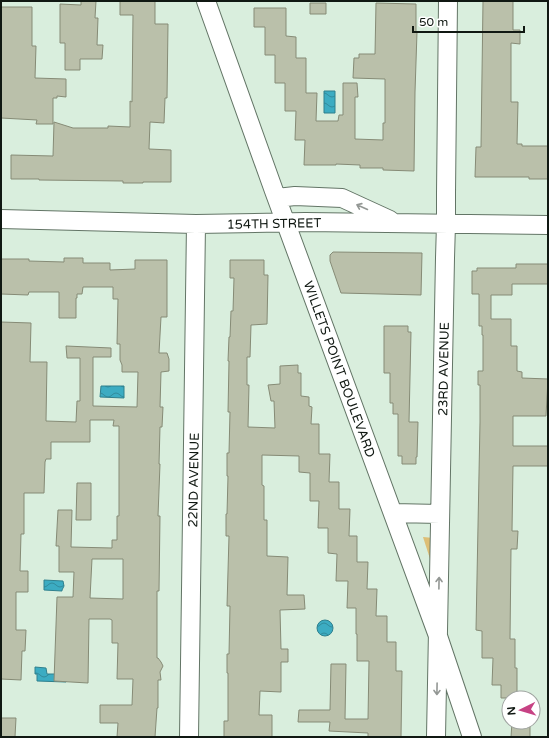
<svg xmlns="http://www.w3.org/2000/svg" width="549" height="738" font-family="'Varela Round',sans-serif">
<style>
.park{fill:url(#park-tufts)}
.water{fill:url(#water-waves);stroke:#2f808d}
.building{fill:#bac0aa;stroke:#868b76;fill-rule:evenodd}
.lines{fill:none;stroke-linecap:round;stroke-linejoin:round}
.minor-casing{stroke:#637566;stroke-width:20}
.minor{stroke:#fff;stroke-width:18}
.oneway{stroke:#939794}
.labels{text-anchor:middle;stroke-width:4;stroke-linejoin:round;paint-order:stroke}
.street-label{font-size:13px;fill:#101812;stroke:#fff}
</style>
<defs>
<pattern id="park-tufts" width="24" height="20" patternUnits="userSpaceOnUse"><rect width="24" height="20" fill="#ddbe75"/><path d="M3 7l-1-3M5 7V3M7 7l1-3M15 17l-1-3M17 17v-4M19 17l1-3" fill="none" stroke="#bda364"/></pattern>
<pattern id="water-waves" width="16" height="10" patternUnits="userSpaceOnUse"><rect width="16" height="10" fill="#3cacc2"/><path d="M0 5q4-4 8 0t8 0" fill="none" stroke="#318b9c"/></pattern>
</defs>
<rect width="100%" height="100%" fill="#d9eedd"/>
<!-- park -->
<path class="park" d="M423 537 434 538 433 568Z"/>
<!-- water -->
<path class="water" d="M324 91H335V113H324Z
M101 386H124V398L100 397Z
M44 580 63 581 64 586 62 590V591L44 590Z
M317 628a8 8 0 1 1 16 0a8 8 0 1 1-16 0Z
M35 667 46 668 47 674H66V682L37 681V674H35Z"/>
<!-- building -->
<path class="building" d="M81 1H96L95 18H98L97 45H103L102 59H80V70H65V43H60V4L81 5Z
M120 1H155V24H168L167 98H165L164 123 150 122 149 149 171 150V182H143V183H123V181L39 180V179H11V155L53 156 54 122 73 128H108V126L130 127V101L132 102 133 15H120Z
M483 1H513V30H520V44L511 43V102H518L517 144H522V146H548V179H529V177H475L476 147H481Z
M310 3H326V14H310Z
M376 3 416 4V32H417L415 92 414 171 383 170V168H360V165L336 164V165H304L305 140H295L296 111H285V83H275V55H265V27H254V8H286V36L296 37V58H306V93H317L316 121H338L339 115H343V83H357L358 97H355V139L383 140V123H385V79L353 78 354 58H359V54H375Z
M1 7H32V46H36L35 78 66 79V97L57 96V98H53V124H36L37 120 1 118Z
M333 252 422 253 421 295 341 293 330 261V255Z
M64 258H83V263H110V270L135 269V260H167V317H161L159 353H167L169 359V371L161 372 160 407H163L162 427H160L159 464H160L158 516H160L159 591H157V658H158L161 662 163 666 160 672 161 680H158V708H157L155 737H117L118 723H100V705H132L133 679H117L118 643H112V620L110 619H89L88 683 54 681 57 597H73L74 572H59V546H56L58 510H72L71 547 112 548V540H117V516H119V426H113L114 420H90V442H51V459H46L45 462 44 493H24V534H21L20 571H28V592H16V630H26L25 651H22L21 680 1 679V322L31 323 30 362H47L46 421 76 422 77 401H80V358H67L66 346 111 348V357H93V406L137 407 138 372H122V365L120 360V344H117L118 299H113V287H83L82 294H77V298H76V318H59V292H29L28 295 1 294V259H29V261L64 262ZM92 559H123V599L90 598Z
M230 260H264V275H268L267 324 251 325 250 357H247V385H249L248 427 275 428 274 401H271L268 385 280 384V366L298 365V373H301V396L309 397V406L312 407 311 424H319V454H330L329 482H339V509H350L349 536H357V562H368L367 589H377L376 616H387V642H396V671H402L401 737H368V733L329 731 330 722H298L299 710H330L331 664H346L345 719H368L369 661H357V634H356V608H347L348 581H336L337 554 328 553V528H318L319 501H310V473L299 472V456L262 455V485L264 486V520H267V556L288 557 287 595H304L305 609 280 610 281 649H288V662H281V692L260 691 259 715H272V737H224V721H228V673H227V654H229L230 606H227L229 536H226V514H227L228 476H227V453H229L230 412H228L229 361H228L229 337H230L231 311H233L234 278H230Z
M516 264H548V284H512V295H491V319H511V346H517V371L522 372V378L548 379 546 416H513V446H548V466H513L512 531H518L517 549H511L510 639H515V668H517V698H501V685H492L493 658H482V631L476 630 480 422V385H478V371H483V335H482V326H479V294H472V271H477V268H516Z
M384 326H408V332H411L409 422H418L417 457H416V464H402V456H398V414H393V403H390V373H384Z
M77 483H91V520H76Z
M1 718H16L15 737H1Z
M512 722H530V737H511Z"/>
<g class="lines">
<!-- minor casing -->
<g class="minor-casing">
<path id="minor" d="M206 1 274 191 438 636 472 737
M277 198 295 196 342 198 390 220
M1 219 196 224 305 222 548 225
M393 513 440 514
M189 737 196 224
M436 737 445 258 446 224V193L448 1"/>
</g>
<!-- minor -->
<use href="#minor" class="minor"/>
</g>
<!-- one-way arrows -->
<defs><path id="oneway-shaft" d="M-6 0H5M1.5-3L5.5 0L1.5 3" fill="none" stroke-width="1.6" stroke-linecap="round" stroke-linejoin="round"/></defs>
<g class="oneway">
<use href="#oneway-shaft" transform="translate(362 207) rotate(-156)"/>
<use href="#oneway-shaft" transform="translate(439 583) rotate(-89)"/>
<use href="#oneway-shaft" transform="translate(437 689) rotate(91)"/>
</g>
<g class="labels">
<!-- street labels -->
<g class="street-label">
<text transform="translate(274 223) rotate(-1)" y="5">154TH STREET</text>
<text transform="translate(340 369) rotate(70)" y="5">WILLETS POINT BOULEVARD</text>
<text transform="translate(443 369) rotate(-89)" y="5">23RD AVENUE</text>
<text transform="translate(193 480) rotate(-89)" y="5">22ND AVENUE</text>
</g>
</g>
<!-- border -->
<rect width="549" height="738" fill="none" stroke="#101812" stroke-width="4"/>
<!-- north arrow -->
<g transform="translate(521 710) rotate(265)"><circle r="19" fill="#ffffff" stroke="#9fa3a0"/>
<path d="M0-3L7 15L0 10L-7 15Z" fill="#c74284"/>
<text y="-6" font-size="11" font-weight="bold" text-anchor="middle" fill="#101812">N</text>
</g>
<!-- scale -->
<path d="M413 26v6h111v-6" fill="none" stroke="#101812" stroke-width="2"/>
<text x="419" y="26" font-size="12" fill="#101812" stroke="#ffffff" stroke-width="3" paint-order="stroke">50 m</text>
</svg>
